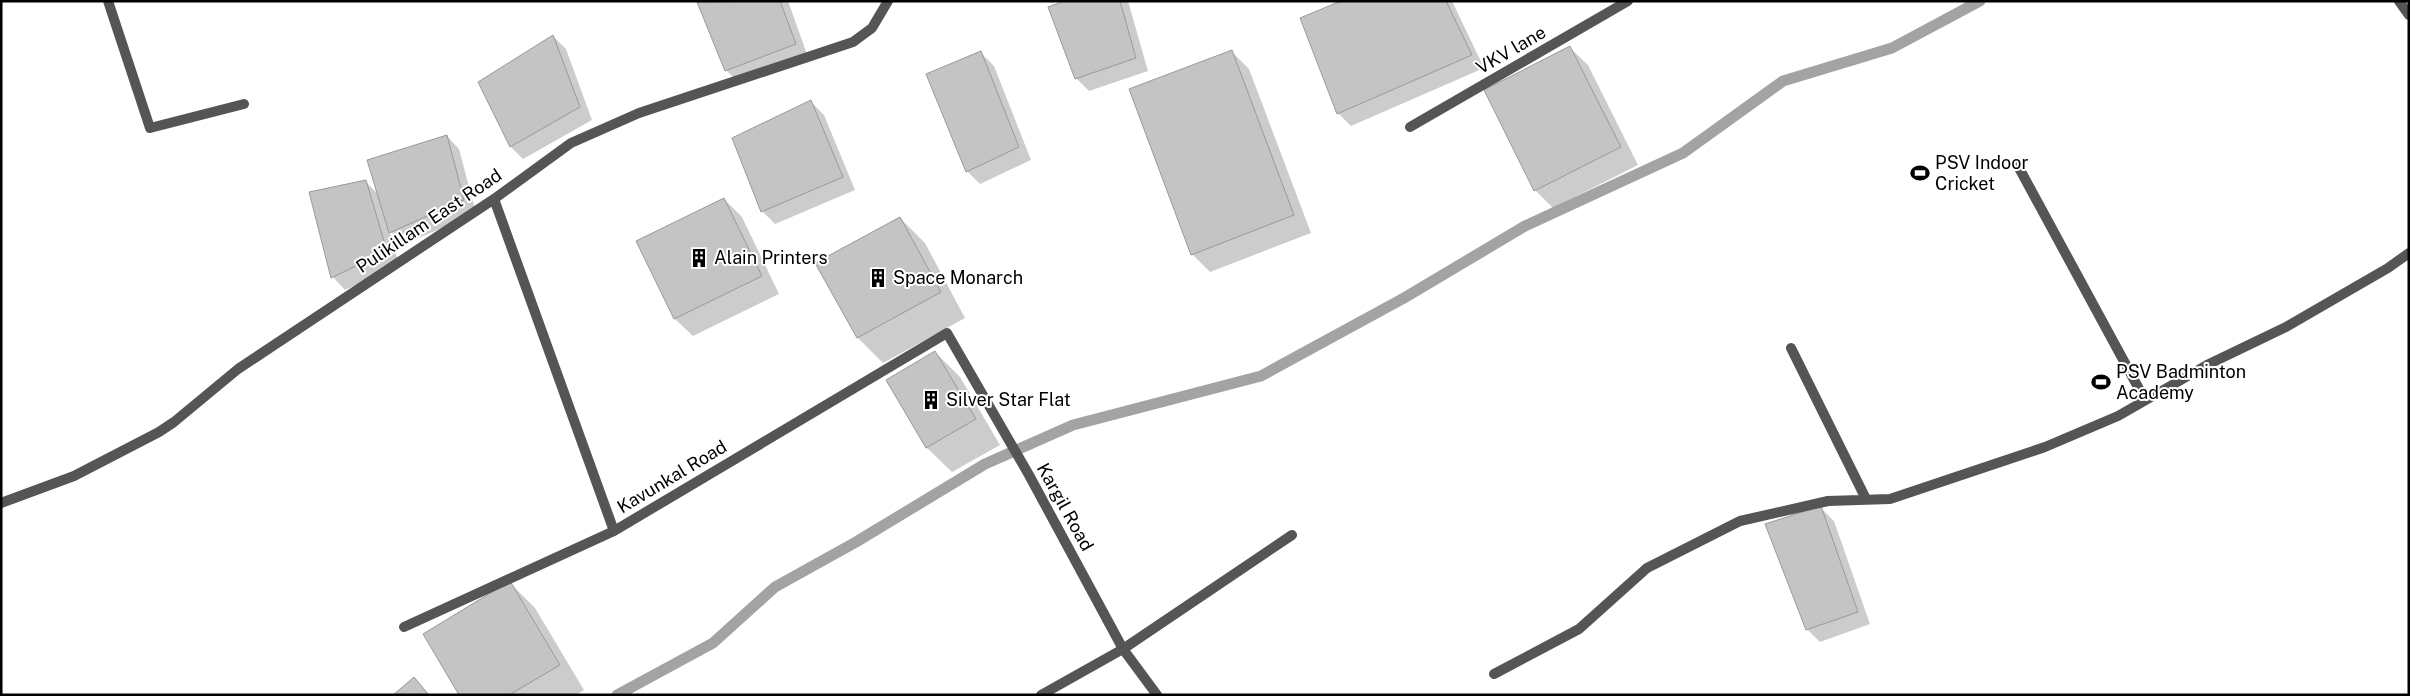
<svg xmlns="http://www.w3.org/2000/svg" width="2410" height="696" font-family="'Public Sans',sans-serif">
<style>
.shadow{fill:#0003}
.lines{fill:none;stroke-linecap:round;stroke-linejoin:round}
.stream{stroke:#a3a3a3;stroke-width:11}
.building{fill:#c4c4c4;stroke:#999}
.lane{stroke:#555;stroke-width:10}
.street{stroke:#555;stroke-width:10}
.labels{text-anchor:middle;stroke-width:4;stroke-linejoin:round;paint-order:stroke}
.street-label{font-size:18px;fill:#000;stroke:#fff}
.poi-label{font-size:18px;fill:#000;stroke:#fff;text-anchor:start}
</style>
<rect width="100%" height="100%" fill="#fff"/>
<!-- shadow -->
<path class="shadow" d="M702 1H788L808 57 739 83 726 70 698 3Z
M1068 1H1128L1148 71 1089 91 1076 78Z
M1344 1H1452L1484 68 1351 126 1338 113Z
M553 36 566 49 592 120 523 159 511 147 479 83Z
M1570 48 1588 65 1638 165 1553 208 1535 190 1486 90Z
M1231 51 1249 69 1311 233 1210 272 1192 254Z
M981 53 994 66 1031 160 980 184 968 172 928 74Z
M811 102 824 115 855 190 775 224 762 211Z
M447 136 459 149 476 213 403 245 389 230 399 264 345 290 333 277 365 181 379 195Z
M724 199 742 217 779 294 693 336 675 319 638 241Z
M900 218 925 243 965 318 883 363 858 338 817 263Z
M935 352 960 377 1000 445 952 472 927 448 887 381Z
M1821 508 1834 521 1870 624 1820 642 1807 629Z
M510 583 535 608 584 690 576 695H460Z"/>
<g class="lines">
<!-- stream -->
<path class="stream" d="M617 695 713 643 775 587 856 542 985 464 1073 425 1261 376 1404 298 1525 226 1683 153 1783 81 1892 48 1980 1"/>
</g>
<!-- building -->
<path class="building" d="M780 1 796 44 725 71 697 2Z
M1064 1H1120L1136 58 1075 79 1048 7Z
M1341 1H1446L1472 55 1337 114 1300 18Z
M553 35 580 107 510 147 478 82Z
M1570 46 1621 147 1534 191 1484 90Z
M1232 50 1294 215 1191 255 1129 89Z
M981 51 1019 147 966 172 926 74Z
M811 100 843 177 761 212 732 138Z
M447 135 464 200 389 233 367 160Z
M366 180 387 251 331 278 309 192Z
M724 198 762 276 674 319 636 241Z
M900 217 941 292 857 338 815 263Z
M935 351 976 419 926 448 886 380Z
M1821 506 1858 612 1806 630 1765 524Z
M510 581 560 665 509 695H459L423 634Z
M414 677 429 695H393Z"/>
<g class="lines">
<!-- lane -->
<path class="lane" d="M2399 1 2409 15"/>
<!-- street -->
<path class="street" d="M108 1 150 128 244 104
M1410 127 1628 1
M2018 166 2145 400
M494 199 614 531 947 333 1029 475 1123 649 1157 695
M1791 348 1866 499
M1 503 74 476 159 432 174 422 238 369 494 199 571 143 639 113 853 42 872 28 888 1
M404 627 614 531
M1494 674 1579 629 1647 568 1740 521 1828 501 1890 499 2045 447 2118 416 2207 365 2286 327 2388 268 2409 253
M1041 695 1123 649 1292 535"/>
</g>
<!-- icons -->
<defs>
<g id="stadium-bare" transform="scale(1.5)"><path d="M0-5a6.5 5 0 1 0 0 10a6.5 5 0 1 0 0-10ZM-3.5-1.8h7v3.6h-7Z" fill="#000" stroke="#fff" stroke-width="2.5" paint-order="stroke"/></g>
<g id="building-bare" transform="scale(1.5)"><path d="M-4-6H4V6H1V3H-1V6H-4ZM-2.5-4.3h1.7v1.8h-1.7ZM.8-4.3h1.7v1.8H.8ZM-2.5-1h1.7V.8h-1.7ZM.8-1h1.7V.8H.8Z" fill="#000" stroke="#fff" stroke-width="2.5" paint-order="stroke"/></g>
</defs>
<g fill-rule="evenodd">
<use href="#stadium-bare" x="1920" y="173"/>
<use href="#building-bare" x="699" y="258"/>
<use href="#building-bare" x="878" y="278"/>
<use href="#stadium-bare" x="2101" y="382"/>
<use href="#building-bare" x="931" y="400"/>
</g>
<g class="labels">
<!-- street labels -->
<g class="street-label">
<text transform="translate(1511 50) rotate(-30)" y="6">VKV lane</text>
<text transform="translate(429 221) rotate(-34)" y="6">Pulikillam East Road</text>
<text transform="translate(672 477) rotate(-31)" y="6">Kavunkal Road</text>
<text transform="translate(1065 507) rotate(61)" y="6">Kargil Road</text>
</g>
<!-- poi labels -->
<g class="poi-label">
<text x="1935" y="169">PSV Indoor<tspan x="1935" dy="21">Cricket</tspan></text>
<text x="714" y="264">Alain Printers</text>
<text x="893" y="284">Space Monarch</text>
<text x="2116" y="378">PSV Badminton<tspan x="2116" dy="21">Academy</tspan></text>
<text x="946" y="406">Silver Star Flat</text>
</g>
</g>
<!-- border -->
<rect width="2410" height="696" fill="none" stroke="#000000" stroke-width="5"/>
</svg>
